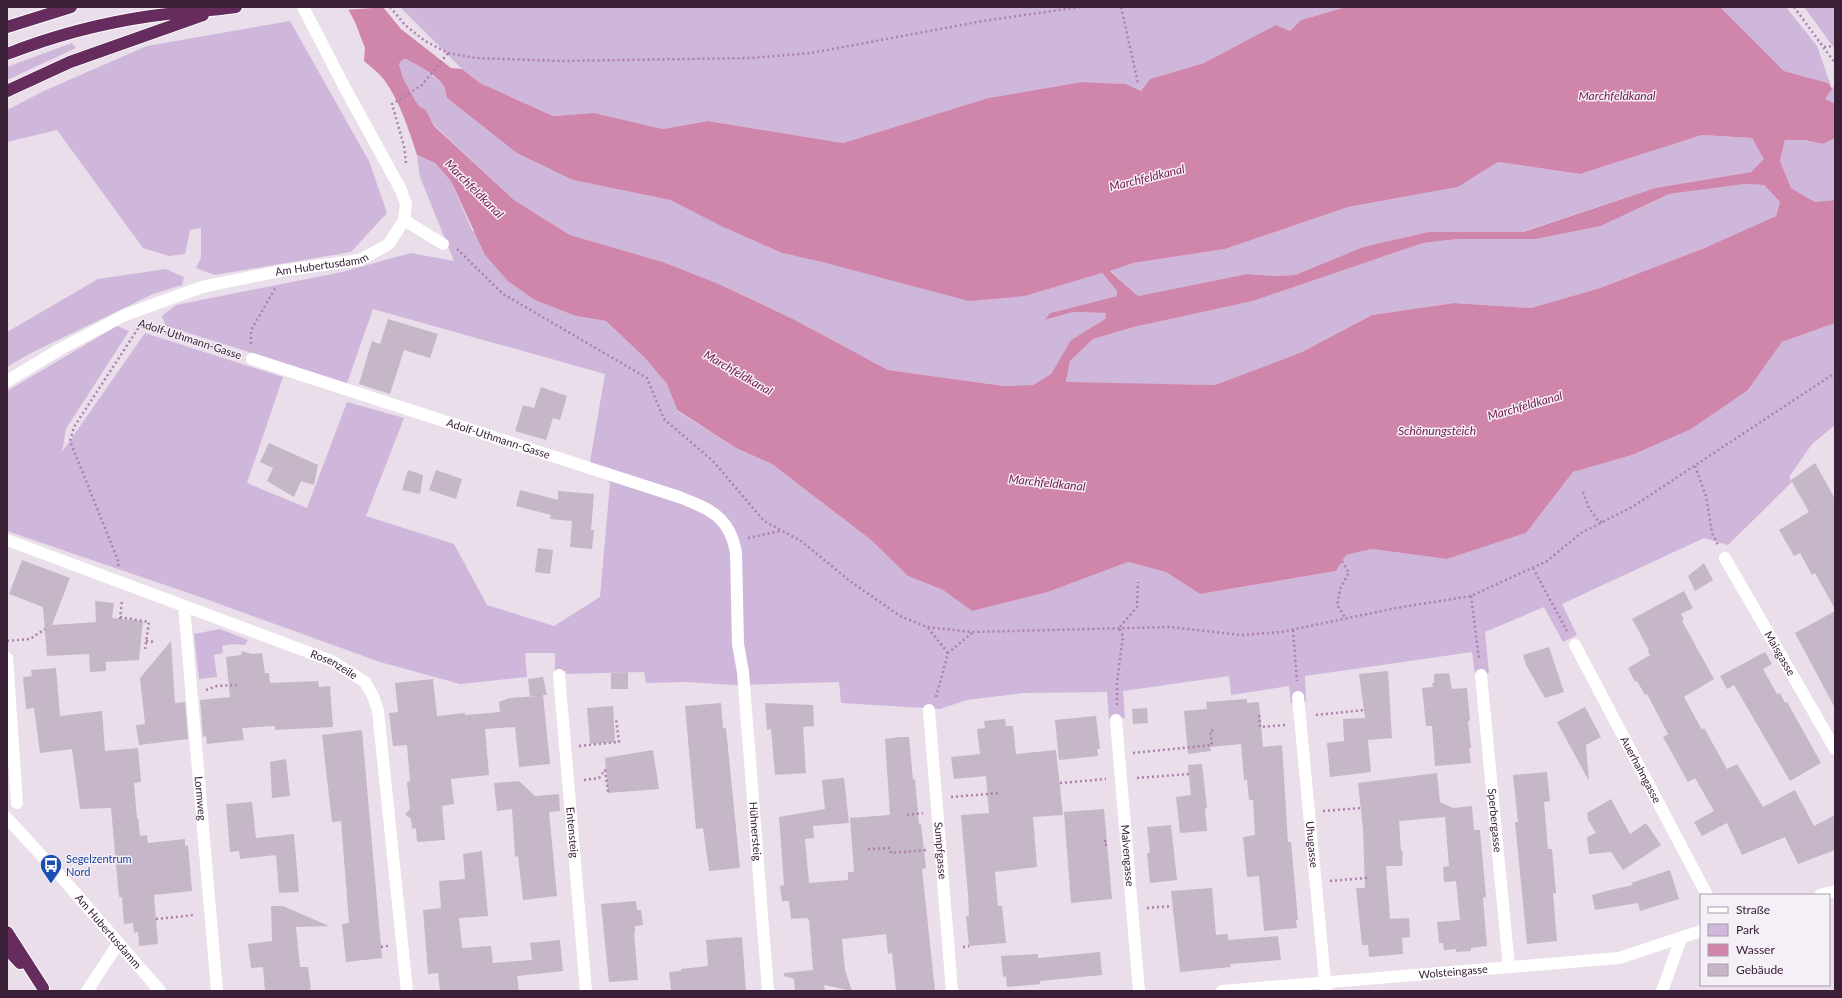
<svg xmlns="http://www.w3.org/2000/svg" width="1842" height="998" font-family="Lato,sans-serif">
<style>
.green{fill:#ceb7db}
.water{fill:#d086aa;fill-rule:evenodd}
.pier{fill:#e9deea}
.building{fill:#c6b7c8}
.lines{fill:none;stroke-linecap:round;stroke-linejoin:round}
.highway-casing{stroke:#fff;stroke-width:14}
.path{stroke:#ae7fac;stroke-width:2.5;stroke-dasharray:2 3;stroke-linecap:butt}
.minor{stroke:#fff;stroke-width:12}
.highway{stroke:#652c5d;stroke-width:12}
.labels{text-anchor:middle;stroke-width:3;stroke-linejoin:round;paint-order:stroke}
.street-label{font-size:11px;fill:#3a2037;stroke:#f5eff7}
.transit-label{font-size:11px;fill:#164399;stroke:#f5eff7;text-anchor:start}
.water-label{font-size:12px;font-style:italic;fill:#751b46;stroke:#f5eff7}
</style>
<rect width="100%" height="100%" fill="#e9deea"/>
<!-- green -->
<path class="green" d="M400 7H1346L1301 20 1290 31 1276 25 1204 63 1150 79 1141 91 1126 84 1082 82 988 98 843 143 708 121 663 129 594 113 553 116 480 83 462 69Z
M1720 7H1786L1817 46 1832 89 1835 84V104L1825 100 1828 83 1784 71Z
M1804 7H1835V49Z
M290 21 369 161 387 213 351 252 215 275 196 268 201 258V228L190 230 185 254 169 256 143 248 57 130 7 142V110L46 90 147 46Z
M72 43 76 48 7 80V67Z
M406 59 417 64 437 79 443 85 447 98 479 122 573 180 670 200 723 227 782 253 826 263 1025 296 1102 273 1117 291V296L1050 313 1046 320 1073 312 1106 313 1105 319 1071 340 1051 374 1033 385 1004 386 888 370 795 320 719 284 663 262 570 235 514 200 434 125 426 110 419 106 403 78 399 64 402 60Z
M1702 135 1752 138 1765 159 1751 172 1655 188 1522 232H1428L1363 247 1295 275 1276 276 1247 274 1138 296 1110 270 1133 263 1225 249 1348 207 1458 187 1498 162 1580 174Z
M1835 138V200L1815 202 1791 188 1780 162 1785 140H1804L1823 144Z
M417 155 435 163 451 181 472 230 576 316 606 321 645 358 667 384 677 411 736 448 772 464 871 540 908 576 943 590 972 611 1048 592 1128 562 1166 572 1200 594 1336 571 1346 555 1372 549 1447 559 1526 533 1573 472 1632 455 1748 390 1782 342 1835 323V425L1812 444 1789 477 1792 482 1728 545 1704 538 1562 604 1577 635 1563 642 1544 607 1485 632 1489 673 1475 675 1472 652 1305 676 1306 702 1291 703 1289 686 1231 695 1229 676 1123 691 1125 718 1109 719 1107 692 1023 693 967 700 940 709 841 703 839 682 735 685 687 682 646 683 644 672 566 674V671H555V653H525L527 677 460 684 380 662 203 598 7 531V391L117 326 129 331 66 429 62 452 145 333 283 377 247 483 307 508 347 402 404 418 366 516 454 544 487 605 554 626 600 597 610 483 590 462 605 374 373 309 347 383 166 326 162 316 176 305 342 272 411 253 454 261 420 177Z
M1745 184 1764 185 1780 202 1776 216 1702 249 1600 288 1531 308 1454 303 1372 315 1302 352 1215 385 1066 383 1070 361 1093 339 1134 327 1253 301 1423 243 1458 239H1536L1601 226 1669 194Z
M166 269 184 277 182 285 153 294 31 353 7 367V332L98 279Z
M220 629 248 640 245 645 231 644 222 646 223 653 214 655 217 677 199 679 194 634Z"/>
<!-- water -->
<path class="water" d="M347 7H383L401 29 451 68 462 69 480 83 553 116 594 113 663 129 708 121 843 143 988 98 1082 82 1126 84 1141 91 1150 79 1204 63 1276 25 1290 31 1301 20 1346 7H1720L1784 71 1828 83 1832 89 1825 99 1835 104V138L1823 144 1804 140H1785L1780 161 1791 188 1815 202 1835 200V323L1782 342 1748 390 1691 429 1632 455 1573 472 1526 533 1447 559 1372 549 1346 555 1336 571 1200 594 1166 572 1128 562 1048 592 972 611 943 590 908 576 871 540 772 464 736 448 677 410 667 384 645 358 606 321 576 316 535 300 508 281 485 255 451 181 435 163 417 155C409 130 400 102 385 81 379 73 371 67 364 61L365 48 355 22ZM406 59C416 64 437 75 443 85 445 88 446 94 447 98L517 153 573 180 670 200 723 227 782 253 826 263 969 301 1025 296 1102 273 1117 291V296L1050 313 1045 320 1073 312 1106 313 1105 319 1071 340 1051 374 1033 385 1004 386 888 370 795 320 719 284 663 262 570 235 514 200 434 126 426 110 419 106 414 98 403 78 399 64 402 60ZM1702 135 1752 138 1764 159 1751 172 1655 188 1523 232H1428L1363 247 1295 275 1276 276 1247 274 1138 296 1110 271 1133 263 1225 249 1348 207 1458 187 1498 162 1580 174ZM1745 184 1764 185 1780 202 1776 216 1702 249 1600 288 1531 308 1454 303 1372 315 1302 352 1215 385 1066 382 1070 361 1093 339 1134 327 1253 301 1423 243 1458 239H1536L1601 226 1669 194Z"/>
<!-- pier -->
<path class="pier" d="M345 7H386L346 10Z"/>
<!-- building -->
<path class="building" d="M388 319 438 334 430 358 404 350 390 394 359 384 372 341 380 344Z
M541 387 567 396 560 420 553 418 546 440 515 431 523 405 534 408Z
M269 443 318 465 314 485 301 481 294 497 267 481 273 468 260 462Z
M1815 463 1835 499V609L1815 573 1812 575 1800 553 1794 556 1779 530 1809 512 1791 480Z
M408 470 423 475 420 494 402 490Z
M436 470 462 479 456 499 429 490Z
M520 490 558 500V491L594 494 591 530H594L592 549 570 547 572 521 550 519 551 515 516 506Z
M538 548 553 550 550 574 535 572Z
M22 560 70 578 52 625 96 622 95 601 114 603 112 618 143 621 139 660 106 662V671L90 672 89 654 47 656 43 607 9 594Z
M1704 563 1713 580 1695 591 1688 576Z
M1684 591 1693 608 1681 614 1684 620 1682 621 1714 679 1684 697 1702 730 1704 728 1727 769 1737 764 1763 807 1795 790 1814 826 1835 815V850L1798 864 1785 837 1742 855 1727 823 1702 836 1694 822 1714 811 1695 778 1688 782 1663 737 1668 734 1647 694 1645 695 1637 681 1635 682 1628 668 1650 655 1647 650H1649L1632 619Z
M1835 611V708L1795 633Z
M171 641 175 703 185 702 188 739 139 745 136 725 145 724 140 678Z
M1549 647 1564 692 1545 698 1526 665 1523 655Z
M242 651 252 654 262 653 265 673H269L270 683 318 681 319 687 330 686 333 727 275 730V726L242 728 244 740 207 744 206 736 203 737 200 700 230 697 226 657 241 655Z
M1765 652 1772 664 1763 669 1777 694 1780 693 1785 703 1787 702 1821 763 1790 781 1734 685 1727 689 1720 676Z
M56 668 60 716 102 711 105 751 138 748 141 782 134 783 137 818H138L140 836 147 835 148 843 185 839V846L188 845 192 891 154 895 158 944 139 946 138 932 134 933 133 923 124 924 122 897H119L111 808 80 809 72 749 40 753 34 708 26 709 23 677 32 676 31 670Z
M1388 671 1392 738 1368 740 1371 772 1330 777 1327 743 1344 741 1343 719 1365 718 1359 674Z
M628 672V689H611V673Z
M1449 673 1452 689 1467 688 1470 721H1468L1471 748 1469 749 1471 763 1435 766 1432 726H1426L1422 688 1433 687 1432 683H1434V674Z
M543 677 547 695H543L550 764 519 767 515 727 485 729 489 775 451 779 454 804 442 806 445 840 417 842 416 828 412 829 411 819 405 814 410 809 407 782 410 781 407 745 393 746 389 713 398 712 395 683 433 679 437 716 465 713V715L500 712 499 702 509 698 538 696H530L528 679Z
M1247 699V703L1259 702 1263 747 1282 745 1288 842H1291L1298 920H1296L1297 928 1264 931 1259 876 1247 877 1243 837 1255 835 1253 800H1249L1247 780H1244L1241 744 1210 747 1211 751 1188 754 1184 711 1207 709 1206 702Z
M721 703 723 728H726L740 868 709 871 703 828 696 829 685 706Z
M765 703 813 705 814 726 803 727 806 773 775 775 771 729 767 730Z
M613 706 615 742 590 744 587 708Z
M1585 707 1601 737 1586 745 1589 781 1557 722Z
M1147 708 1148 723 1133 724 1132 709Z
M1096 716 1100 749H1097L1098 756 1059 760 1055 720Z
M1005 719 1006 726H1013L1016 754 1056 750 1063 815 1033 817 1037 867 995 872 998 906H1002L1006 943 969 946 966 916H969L968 895 961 815 989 813 986 776 954 779 951 757 980 754 977 729 985 728 984 721Z
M362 730 382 958 346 962 342 924 349 923 341 821 332 822 322 735Z
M900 737H909L913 780 915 779 919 824H921L926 868 922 869 935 991H896L892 953 888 954 886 934 842 939 845 970 852 991 824 985 825 991H795L794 979 784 976V973L813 970 809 920 807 918 791 919 789 901H782L780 886 784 885 779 817 825 809 822 780 844 778 849 823 813 826 814 838 805 839 809 883 848 880V872H854L850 818 890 815 885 739Z
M653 750 659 789 608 793 605 758Z
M286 759 290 796 272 798 270 762Z
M1202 764 1207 808 1205 809 1207 831 1180 833 1176 797 1191 795 1188 765Z
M1547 772 1550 801 1544 802 1548 849H1552L1556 893H1553L1557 941 1527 944 1515 822H1518L1513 775Z
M1437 773 1440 802 1453 808 1472 806 1474 830H1480L1486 897 1483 898 1487 946 1471 948V951L1456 952V949L1444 950 1443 943H1439L1437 922 1460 920 1456 881 1444 882 1443 867 1449 866 1445 817 1399 821 1401 851H1403L1402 866H1386L1390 919 1409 918 1410 937 1402 938 1403 954 1369 957 1368 945H1362L1356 888H1365L1363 829 1358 783Z
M519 781 535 796 559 794 560 811 549 812 557 896 523 900 518 856 515 857 512 809 497 811 494 783Z
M1611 799 1630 834 1646 823 1661 845 1623 870 1611 852 1589 854 1587 837 1596 833 1588 820 1587 813Z
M252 802 256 838 294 834 299 892 279 893 276 855 240 859 239 851 230 852 226 804Z
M1104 809 1112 899 1071 903 1064 812Z
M1171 825 1177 880 1150 883 1147 853H1150L1147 827Z
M482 851 488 916 459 918 462 948 491 946 493 963 532 960 530 943 560 940 563 971 517 976 519 991H440L438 973 428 974 423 910 441 908 439 881 465 879 463 854Z
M1670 870 1679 899 1640 911 1638 903 1595 910 1592 895 1610 890 1633 885 1631 883Z
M1212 888 1216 935 1228 934V940L1278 936 1281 960 1230 964 1231 967 1180 972 1171 891Z
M636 901 637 910H641L643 925 635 926V933H634L638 980 609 982 601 904Z
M271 906H283L329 926 296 927 300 967H308L311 989 305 991H265L263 967 251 968 248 944 272 941Z
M742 937 746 991H671L669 972 681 971V969L708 966 706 940Z
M1100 952 1102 975 1040 981V984L1007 987 1006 976 1003 977 1001 956 1038 954V958Z"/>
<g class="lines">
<!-- highway casing -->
<g class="highway-casing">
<path id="highway" d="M7 27 71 7
M7 54C53 36 102 23 151 16 179 12 208 11 236 7
M7 91 70 62 203 15
M7 932 43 988
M7 949 20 963"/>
</g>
<!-- path -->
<path class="path" d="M390 7 406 26 425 41 448 53 476 58 562 61 751 58 811 53 983 21 1080 7
M1121 7 1138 83
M1794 7 1835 63
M1824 47 1835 46
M406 163 404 146 392 104 422 85 448 53
M457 249 503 294 647 378 664 419 713 461 764 521 801 541 850 581 900 616 927 627 972 632 1170 627 1241 635 1281 632 1396 608 1471 596 1547 561 1581 533 1632 507 1835 373
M141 326 238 355
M251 344V330L276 287
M1695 466 1706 496 1712 533 1718 545
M1583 492 1589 508 1598 521 1603 522
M748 538 780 531
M1342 561 1349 573 1340 589 1337 605 1346 619
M118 566 119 563 70 441 74 427 139 327
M1533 568 1567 631
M1471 596 1479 659
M120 617 149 622 145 649
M120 619 122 600
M928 628 948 653
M1293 630 1297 681
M7 641 30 639 45 629
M146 641 155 642
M206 690 217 686 237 685
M936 697 948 653 972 633
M1117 705V682L1123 636 1119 628 1137 607 1138 582
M1259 715 1260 727 1286 725
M1316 715 1364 710
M579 746 619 742 616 718
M1133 753 1212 745 1210 731 1214 730
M1137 778 1189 774
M584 780 599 778 605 770 608 792
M1060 783 1106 779
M951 797 1000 793
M1323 811 1361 808
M907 815 923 813
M1105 840V845L1110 844
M868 849 890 848 891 853 926 850
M1330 881 1366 878V882
M1147 908 1172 906
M156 919 194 915
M381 947 388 946
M963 947 969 946"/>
<!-- minor -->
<g class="minor">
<path d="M404 220 443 244"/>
<path id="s1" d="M252 359 679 497C710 509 730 517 736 553L738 644 743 672 768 991"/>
<path id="s2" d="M7 381 62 348 125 315 202 287 280 271 360 260 389 244 404 220 406 204 401 190 345 88 303 7"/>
<path id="s3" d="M7 540 332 661 365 682 373 696 378 711 407 991"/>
<path id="s4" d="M1725 558 1835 749"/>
<path id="s5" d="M184 606 217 991"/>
<path id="s6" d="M1575 645 1707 895"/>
<path d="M7 658 17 803"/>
<path id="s7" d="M559 675 586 991"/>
<path id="s8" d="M1481 675 1509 967"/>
<path id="s9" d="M1298 697 1326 991"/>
<path id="s10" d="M929 710 952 991"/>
<path id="s11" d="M1116 720 1139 991"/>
<path id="s12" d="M7 818 64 880 160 991"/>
<path d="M1820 895 1835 891"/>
<path d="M87 991 118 944"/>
<path id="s13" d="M1222 991 1619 958 1701 931"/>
<path d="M1662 991 1681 939"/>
</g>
<!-- highway -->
<use href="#highway" class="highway"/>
</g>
<!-- icons -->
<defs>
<g id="bus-pin" transform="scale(1.15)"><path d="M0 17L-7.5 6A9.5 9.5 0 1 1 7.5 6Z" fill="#1a4fb4" stroke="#f5eff7"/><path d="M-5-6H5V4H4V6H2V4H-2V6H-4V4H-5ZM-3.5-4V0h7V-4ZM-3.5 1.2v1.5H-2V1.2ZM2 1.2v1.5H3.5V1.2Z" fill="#fff"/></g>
</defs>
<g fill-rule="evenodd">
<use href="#bus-pin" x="51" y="865"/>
</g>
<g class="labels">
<!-- street labels -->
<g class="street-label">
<text dy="4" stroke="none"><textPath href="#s2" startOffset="339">Am Hubertusdamm</textPath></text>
<text transform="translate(190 339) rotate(18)" y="4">Adolf-Uthmann-Gasse</text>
<text dy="4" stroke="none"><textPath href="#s1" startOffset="259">Adolf-Uthmann-Gasse</textPath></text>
<text dy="4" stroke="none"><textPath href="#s4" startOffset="110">Maisgasse</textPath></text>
<text dy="4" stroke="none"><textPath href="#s3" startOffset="350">Rosenzeile</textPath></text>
<text dy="4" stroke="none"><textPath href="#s6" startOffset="141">Auerhahngasse</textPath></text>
<text dy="4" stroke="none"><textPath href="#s5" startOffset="193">Lormweg</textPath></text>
<text dy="4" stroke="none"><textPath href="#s8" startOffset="146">Sperbergasse</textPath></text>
<text dy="4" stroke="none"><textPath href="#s1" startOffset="813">Hühnersteig</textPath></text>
<text dy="4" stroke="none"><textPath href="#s7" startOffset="158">Entensteig</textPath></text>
<text dy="4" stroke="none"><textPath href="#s9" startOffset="148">Uhugasse</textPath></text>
<text dy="4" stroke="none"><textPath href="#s10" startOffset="141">Sumpfgasse</textPath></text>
<text dy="4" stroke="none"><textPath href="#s11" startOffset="136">Malvengasse</textPath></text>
<text dy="4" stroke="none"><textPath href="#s12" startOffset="152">Am Hubertusdamm</textPath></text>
<text dy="4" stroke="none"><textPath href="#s13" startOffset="232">Wolsteingasse</textPath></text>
</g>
<!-- transit labels -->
<g class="transit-label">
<text x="66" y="863">Segelzentrum<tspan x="66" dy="13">Nord</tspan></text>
</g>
<!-- water labels -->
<g class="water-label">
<text x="1617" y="100">Marchfeldkanal</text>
<text transform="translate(1147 178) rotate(-14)" y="4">Marchfeldkanal</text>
<text transform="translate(474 189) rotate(45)" y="4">Marchfeldkanal</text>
<text transform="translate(738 373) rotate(30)" y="4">Marchfeldkanal</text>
<text transform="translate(1525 406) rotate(-16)" y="4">Marchfeldkanal</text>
<text x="1437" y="435">Schönungsteich</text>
<text transform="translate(1047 483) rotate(6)" y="4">Marchfeldkanal</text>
</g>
</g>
<!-- border -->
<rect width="1842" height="998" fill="none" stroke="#3a2037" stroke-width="16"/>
<!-- legend -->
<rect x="1700" y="894" width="130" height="92" fill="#f5eff7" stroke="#aa9caa"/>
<rect x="1708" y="907" width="20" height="6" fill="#ffffff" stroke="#aa9caa"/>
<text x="1736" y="914" font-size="12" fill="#3a2037">Straße</text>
<rect x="1708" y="924" width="20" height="12" fill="#ceb7db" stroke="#aa9caa"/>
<text x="1736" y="934" font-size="12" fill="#3a2037">Park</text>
<rect x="1708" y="944" width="20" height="12" fill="#d086aa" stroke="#aa9caa"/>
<text x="1736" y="954" font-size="12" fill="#3a2037">Wasser</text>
<rect x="1708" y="964" width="20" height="12" fill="#c6b7c8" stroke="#aa9caa"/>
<text x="1736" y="974" font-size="12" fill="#3a2037">Gebäude</text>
</svg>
